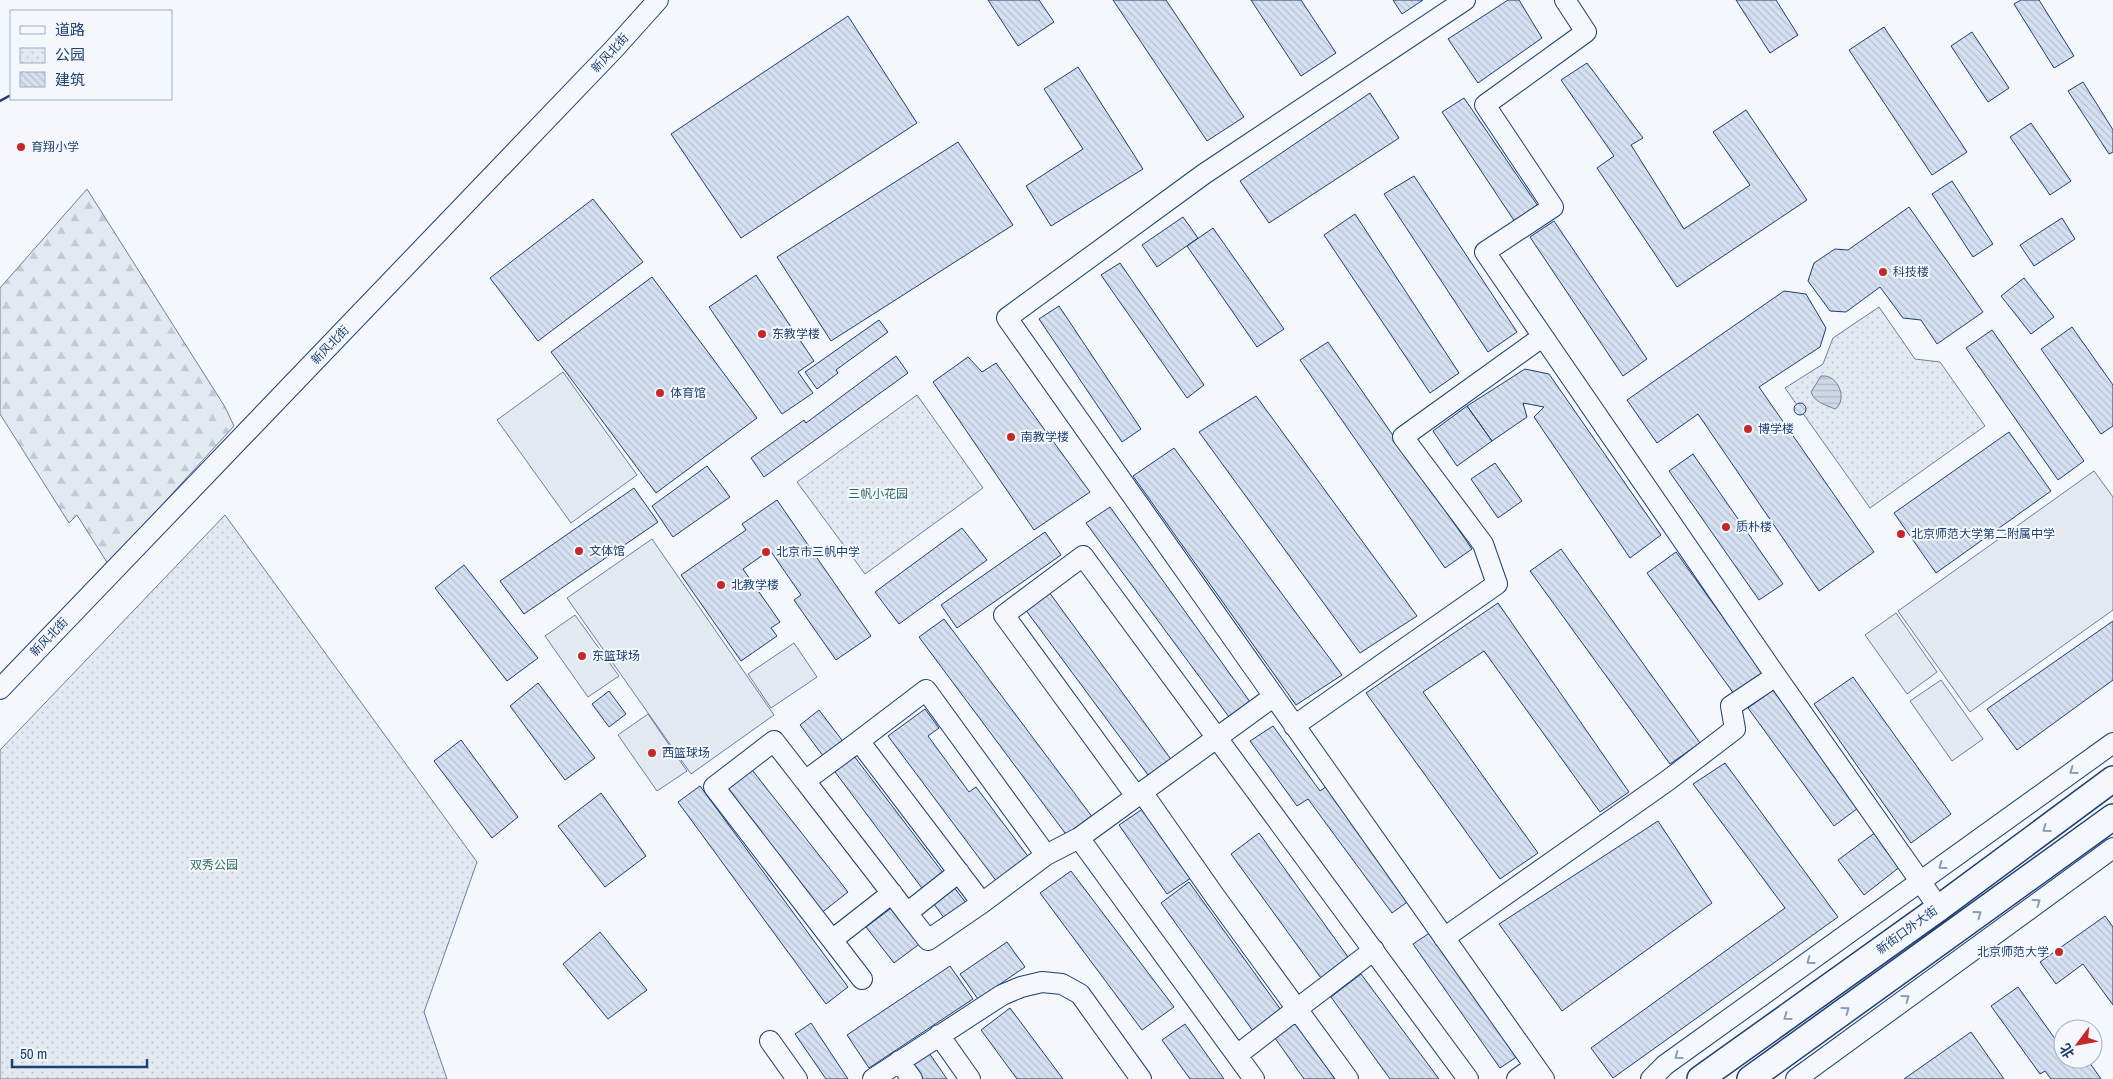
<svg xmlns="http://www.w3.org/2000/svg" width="2113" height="1079" font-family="'Archivo Narrow','Noto Sans SC',sans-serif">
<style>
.grass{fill:#e3e9f0;stroke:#687fa3}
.forest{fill:url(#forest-firs);stroke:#687fa3}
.park{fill:url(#park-dots);stroke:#687fa3}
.water{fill:url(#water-rules);stroke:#687fa3}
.building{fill:url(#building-back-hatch);stroke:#1d3f73}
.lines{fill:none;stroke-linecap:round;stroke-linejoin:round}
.minor-casing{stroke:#1d3f73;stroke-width:22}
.major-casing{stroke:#1d3f73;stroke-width:28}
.minor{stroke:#f4f7fb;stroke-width:20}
.major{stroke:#f4f7fb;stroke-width:25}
.wall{stroke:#1d3f73;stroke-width:2.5}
.oneway{stroke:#889bb7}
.poi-dot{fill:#c62828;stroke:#f4f7fb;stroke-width:2}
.labels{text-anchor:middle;stroke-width:4;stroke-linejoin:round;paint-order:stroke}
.street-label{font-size:12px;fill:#1d3f73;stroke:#f4f7fb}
.poi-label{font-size:12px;fill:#1d3f73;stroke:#f4f7fb;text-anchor:start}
.park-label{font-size:12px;fill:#2c6c60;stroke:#f4f7fb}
</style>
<defs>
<pattern id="forest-firs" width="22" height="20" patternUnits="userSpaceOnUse" patternTransform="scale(1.25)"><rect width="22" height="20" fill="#e3e9f0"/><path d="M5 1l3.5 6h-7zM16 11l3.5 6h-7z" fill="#c2c9d1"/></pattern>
<pattern id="park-dots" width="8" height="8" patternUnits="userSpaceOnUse" patternTransform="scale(1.25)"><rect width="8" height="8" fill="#e3e9f0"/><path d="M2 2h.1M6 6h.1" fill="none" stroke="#c2c9d1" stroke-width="1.8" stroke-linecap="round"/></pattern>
<pattern id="water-rules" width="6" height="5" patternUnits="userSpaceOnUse" patternTransform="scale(1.25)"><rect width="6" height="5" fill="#cfd7e4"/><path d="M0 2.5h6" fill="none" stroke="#b1bac7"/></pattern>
<pattern id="building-back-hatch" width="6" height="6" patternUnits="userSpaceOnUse" patternTransform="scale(1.25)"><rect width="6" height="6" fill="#d5e0f0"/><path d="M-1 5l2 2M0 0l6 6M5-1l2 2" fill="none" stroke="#b6c1d1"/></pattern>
</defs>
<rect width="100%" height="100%" fill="#f4f7fb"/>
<!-- grass -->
<path class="grass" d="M563 372 637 475 571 523 497 420Z
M2094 471 2113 497V610L1970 712 1898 611Z
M652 539 774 715 691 774 567 598Z
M1896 613 1937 672 1907 694 1865 635Z
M575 615 619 676 588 697 545 636Z
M794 643 817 677 771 708 748 674Z
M1941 680 1983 739 1952 761 1910 701Z
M648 714 687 771 657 791 618 735Z"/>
<!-- forest -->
<path class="forest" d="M87 189 225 407 234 426 108 564 77 515 69 523 0 414V288Z"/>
<!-- park -->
<path class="park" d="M1879 307 1915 359 1940 362 1985 426 1870 508 1785 388 1823 364 1833 338Z
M917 395 983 488 865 574 797 482Z
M225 515 477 862 424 1012 447 1079H0V750Z"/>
<!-- water -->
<path class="water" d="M1821 376C1824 376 1827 376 1829 377 1841 382 1846 402 1835 409 1826 405 1814 402 1811 392Z"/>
<!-- building -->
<path class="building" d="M988 0H1039L1054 22 1018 46Z
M1113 0H1166L1244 117 1207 141Z
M1251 0H1301L1336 53 1301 76Z
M1393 0H1423L1402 14Z
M1508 0H1519L1542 38 1478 83 1448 39Z
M1736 0H1776L1798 35 1770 53Z
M2021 0H2039L2074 56 2054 68 2014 4Z
M848 16 917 123 741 238 671 134Z
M1884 27 1967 152 1932 175 1849 50Z
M1972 32 2009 88 1988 102 1951 46Z
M1587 63 1643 138 1631 145 1684 229 1750 185 1713 132 1746 110 1807 200 1677 287 1597 168 1614 156 1561 80Z
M1078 67 1143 169 1051 226 1026 186 1083 149 1044 89Z
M2083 82 2113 130V152L2109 154 2068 91Z
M1370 93 1399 138 1269 223 1240 181Z
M1464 98 1538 206 1515 222 1442 112Z
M2031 123 2071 181 2050 195 2010 137Z
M958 142 1013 225 831 341 777 257Z
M1414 176 1517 332 1488 352 1384 194Z
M1952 181 1993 244 1973 257 1932 194Z
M593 199 643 262 538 341 490 278Z
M1909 207 1983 312 1937 344 1921 320 1903 318 1880 287 1846 312 1830 311 1808 281 1814 263 1835 249 1848 250Z
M1355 214 1459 373 1430 393 1324 235Z
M1183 217 1198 238 1157 267 1142 245Z
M2062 218 2075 239 2034 266 2020 245Z
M1554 221 1647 359 1623 376 1530 237Z
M1213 228 1284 329 1257 347 1187 246Z
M1120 263 1204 385 1187 398 1101 275Z
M756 275 814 361 798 372 813 393 782 414 709 307Z
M652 277 757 418 656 493 551 352Z
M2024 278 2054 317 2031 334 2001 296Z
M1784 291 1806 294 1826 328 1820 347 1759 387 1874 552 1819 591 1698 414 1657 443 1627 400Z
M1059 306 1141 429 1122 442 1039 319Z
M879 320 888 332 836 370 838 373 817 389 805 372Z
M2072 327 2113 385V426L2101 434 2041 349Z
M1992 330 2084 461 2058 480 1966 348Z
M1328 342 1472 549 1445 568 1300 360Z
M896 356 908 373 764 477 751 458 804 420 806 423Z
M968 357 982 372 996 363 1090 492 1034 530 933 382Z
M1525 369 1549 374 1661 535 1630 558 1534 417 1544 407 1523 403 1527 417 1492 441 1467 406Z
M1256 396 1417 616 1360 653 1199 432Z
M1794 409a6 6 0 1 1 12 0a6 6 0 1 1-12 0Z
M1467 406 1492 441 1457 466 1433 431Z
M2009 432 2051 491 1936 573 1894 513Z
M1174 448 1342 675 1296 705 1133 476Z
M1693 454 1783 584 1759 600 1669 471Z
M1495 463 1522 501 1498 518 1471 479Z
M707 466 730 497 673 537 652 506Z
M634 488 658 522 524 614 500 581Z
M777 500 871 636 836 660 794 600 801 595 770 550 743 569 780 622 771 628 777 636 741 661 681 575 746 530 742 524Z
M1110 507 1253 706 1232 721 1086 523Z
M962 528 987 560 899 624 875 592Z
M1045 532 1061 555 957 628 941 605Z
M1561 549 1700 743 1670 764 1530 571Z
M1676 552 1763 673 1734 694 1647 573Z
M464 565 538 658 507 681 435 588Z
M1049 592 1173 762 1151 779 1025 609Z
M1498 603 1629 792 1600 812 1484 651 1423 692 1538 853 1500 879 1366 693Z
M944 619 1093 818 1068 837 919 637Z
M2113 621V680L2017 750 1987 709Z
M1853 677 1951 814 1911 843 1814 704Z
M538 683 595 758 565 780 510 706Z
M1773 690 1858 808 1834 826 1748 708Z
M609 691 626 714 609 727 592 704Z
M925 709 939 728 928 736 969 792 976 787 1030 859 997 882 888 736Z
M819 710 969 907 948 923 800 725Z
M1273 726 1320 791 1327 786 1410 900 1392 913 1308 799 1297 806 1250 741Z
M461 740 518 817 492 838 434 761Z
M1725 763 1838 917 1613 1078 1591 1048 1785 908 1693 784Z
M749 766 848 892 820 914 723 787Z
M700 786 848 987 826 1004 678 802Z
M601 793 646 856 605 887 558 826Z
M1147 806 1194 876 1167 894 1119 825Z
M1658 821 1712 903 1562 1011 1499 924Z
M1876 832 1901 866 1864 895 1838 860Z
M1259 833 1348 957 1321 978 1231 854Z
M1071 871 1174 1007 1142 1030 1040 893Z
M1189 882 1281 1010 1253 1031 1161 903Z
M894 906 922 942 894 963 866 927Z
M2105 916 2113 927V1005L2083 964 2056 984 2040 962Z
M600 932 647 990 608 1019 563 964Z
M1431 932 1518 1056 1500 1068 1413 944Z
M1007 942 1025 967 978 999 960 974Z
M950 966 973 999 869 1068 847 1035Z
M1361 974 1439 1079H1390L1331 997Z
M2018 987 2063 1050V1059H2087L2101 1079H2051L2045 1071 2040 1074 1991 1006Z
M1010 1008 1063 1079H1017L981 1030Z
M1297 1022 1338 1079H1304L1275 1038Z
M811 1023 848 1079H826L795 1034Z
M1185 1024 1224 1079H1190L1162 1040Z
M1971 1032 2004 1079H1904Z
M929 1053 947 1079H917L909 1067Z"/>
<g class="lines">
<!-- minor casing -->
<g class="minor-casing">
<path id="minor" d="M1465 0 1204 174 1007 318 1544 1079
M1565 0 1586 32 1485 105 1553 207 1485 252 1776 676 1939 908
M0 689 614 49 658 0
M1294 726 1497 584 1483 544 1403 437 1542 337
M859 741 805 781 907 913 959 872
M805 781 774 741 714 787 832 940 892 893
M1142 792 1214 895 1348 1079
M1136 796 1004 615 1083 556 1468 1079
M1046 855 926 690 859 741 982 903 1046 855 1079 838
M907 913 928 940 982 903
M1444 938 1667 781 1735 729 1731 706 1776 676
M832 940 862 979
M939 1035 970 1079
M770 1041 797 1079
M1237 1055 1374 950
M899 1061 912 1079
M873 1079 1002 995 1021 987 1042 982 1062 984 1080 994 1141 1079
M1254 1079 1079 838 1273 697
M1517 1079 1535 1066
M1651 1079 1665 1065 2113 743
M1796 1079 2113 848"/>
</g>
<!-- major casing -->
<g class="major-casing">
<path id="major" d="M1700 1079 1939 908 2113 779
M1750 1079 2113 817"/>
</g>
<!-- minor -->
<use href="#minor" class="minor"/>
<!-- major -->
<use href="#major" class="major"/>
<!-- wall -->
<path class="wall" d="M0 101 9 96"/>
</g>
<!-- one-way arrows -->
<defs><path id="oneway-chevron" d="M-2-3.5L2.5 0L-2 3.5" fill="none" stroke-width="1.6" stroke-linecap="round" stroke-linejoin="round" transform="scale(1.25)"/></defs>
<g class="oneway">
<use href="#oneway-chevron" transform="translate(2073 771) rotate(144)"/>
<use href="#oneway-chevron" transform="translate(2046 829) rotate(144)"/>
<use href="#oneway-chevron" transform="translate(1942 866) rotate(144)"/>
<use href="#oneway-chevron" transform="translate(2037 902) rotate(-36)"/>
<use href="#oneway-chevron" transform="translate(1978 914) rotate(-36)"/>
<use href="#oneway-chevron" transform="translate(1810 961) rotate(144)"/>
<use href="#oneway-chevron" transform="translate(1906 998) rotate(-36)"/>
<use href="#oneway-chevron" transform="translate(1846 1010) rotate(-36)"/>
<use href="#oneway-chevron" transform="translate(1787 1017) rotate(144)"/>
<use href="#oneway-chevron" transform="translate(1678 1056) rotate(144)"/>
</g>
<!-- markers -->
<g class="poi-dot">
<circle cx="21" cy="147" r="5"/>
<circle cx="1883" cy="272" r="5"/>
<circle cx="762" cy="334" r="5"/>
<circle cx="660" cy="393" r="5"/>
<circle cx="1748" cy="429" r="5"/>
<circle cx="1011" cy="437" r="5"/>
<circle cx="1726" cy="527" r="5"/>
<circle cx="1901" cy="534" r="5"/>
<circle cx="579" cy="551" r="5"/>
<circle cx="766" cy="552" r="5"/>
<circle cx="721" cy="585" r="5"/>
<circle cx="582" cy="656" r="5"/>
<circle cx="652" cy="753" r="5"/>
<circle cx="2059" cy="952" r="5"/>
</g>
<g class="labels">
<!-- street labels -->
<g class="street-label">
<text transform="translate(610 53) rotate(-47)" y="4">新风北街</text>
<text transform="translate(330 345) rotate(-46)" y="4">新风北街</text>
<text transform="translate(49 637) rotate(-46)" y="4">新风北街</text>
<text transform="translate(1907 930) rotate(-36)" y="4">新街口外大街</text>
</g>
<!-- poi labels -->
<g class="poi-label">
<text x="31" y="151">育翔小学</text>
<text x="1893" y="276">科技楼</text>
<text x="772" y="338">东教学楼</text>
<text x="670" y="397">体育馆</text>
<text x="1758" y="433">博学楼</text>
<text x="1021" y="441">南教学楼</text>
<text x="1736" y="531">质朴楼</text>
<text x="1911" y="538">北京师范大学第二附属中学</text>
<text x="589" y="555">文体馆</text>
<text x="776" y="556">北京市三帆中学</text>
<text x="731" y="589">北教学楼</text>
<text x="592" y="660">东篮球场</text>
<text x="662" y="757">西篮球场</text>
<text x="2049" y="956" text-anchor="end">北京师范大学</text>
</g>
<!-- park labels -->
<g class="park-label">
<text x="878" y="498">三帆小花园</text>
<text x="214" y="869">双秀公园</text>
</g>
</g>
<!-- legend -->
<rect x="10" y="10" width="162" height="90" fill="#f4f7fb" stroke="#9eadc5"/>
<rect x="20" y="26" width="25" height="8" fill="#f4f7fb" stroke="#9eadc5"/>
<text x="55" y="35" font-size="15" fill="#1d3f73">道路</text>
<rect x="20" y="48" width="25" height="15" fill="url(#park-dots)" stroke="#9eadc5"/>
<text x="55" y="60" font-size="15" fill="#1d3f73">公园</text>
<rect x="20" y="72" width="25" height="15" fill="url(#building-back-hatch)" stroke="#9eadc5"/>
<text x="55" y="85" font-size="15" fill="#1d3f73">建筑</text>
<!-- north arrow -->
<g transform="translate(2078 1044) rotate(238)"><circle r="24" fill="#f4f7fb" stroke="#9eadc5"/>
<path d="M0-4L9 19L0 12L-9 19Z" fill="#c62828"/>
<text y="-8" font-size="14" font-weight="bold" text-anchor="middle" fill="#1d3f73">北</text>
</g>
<!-- scale -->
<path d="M12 1059v8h135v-8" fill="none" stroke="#1d3f73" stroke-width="2.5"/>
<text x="20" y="1059" font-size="15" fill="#1d3f73" stroke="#f4f7fb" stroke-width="4" paint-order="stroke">50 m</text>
</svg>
